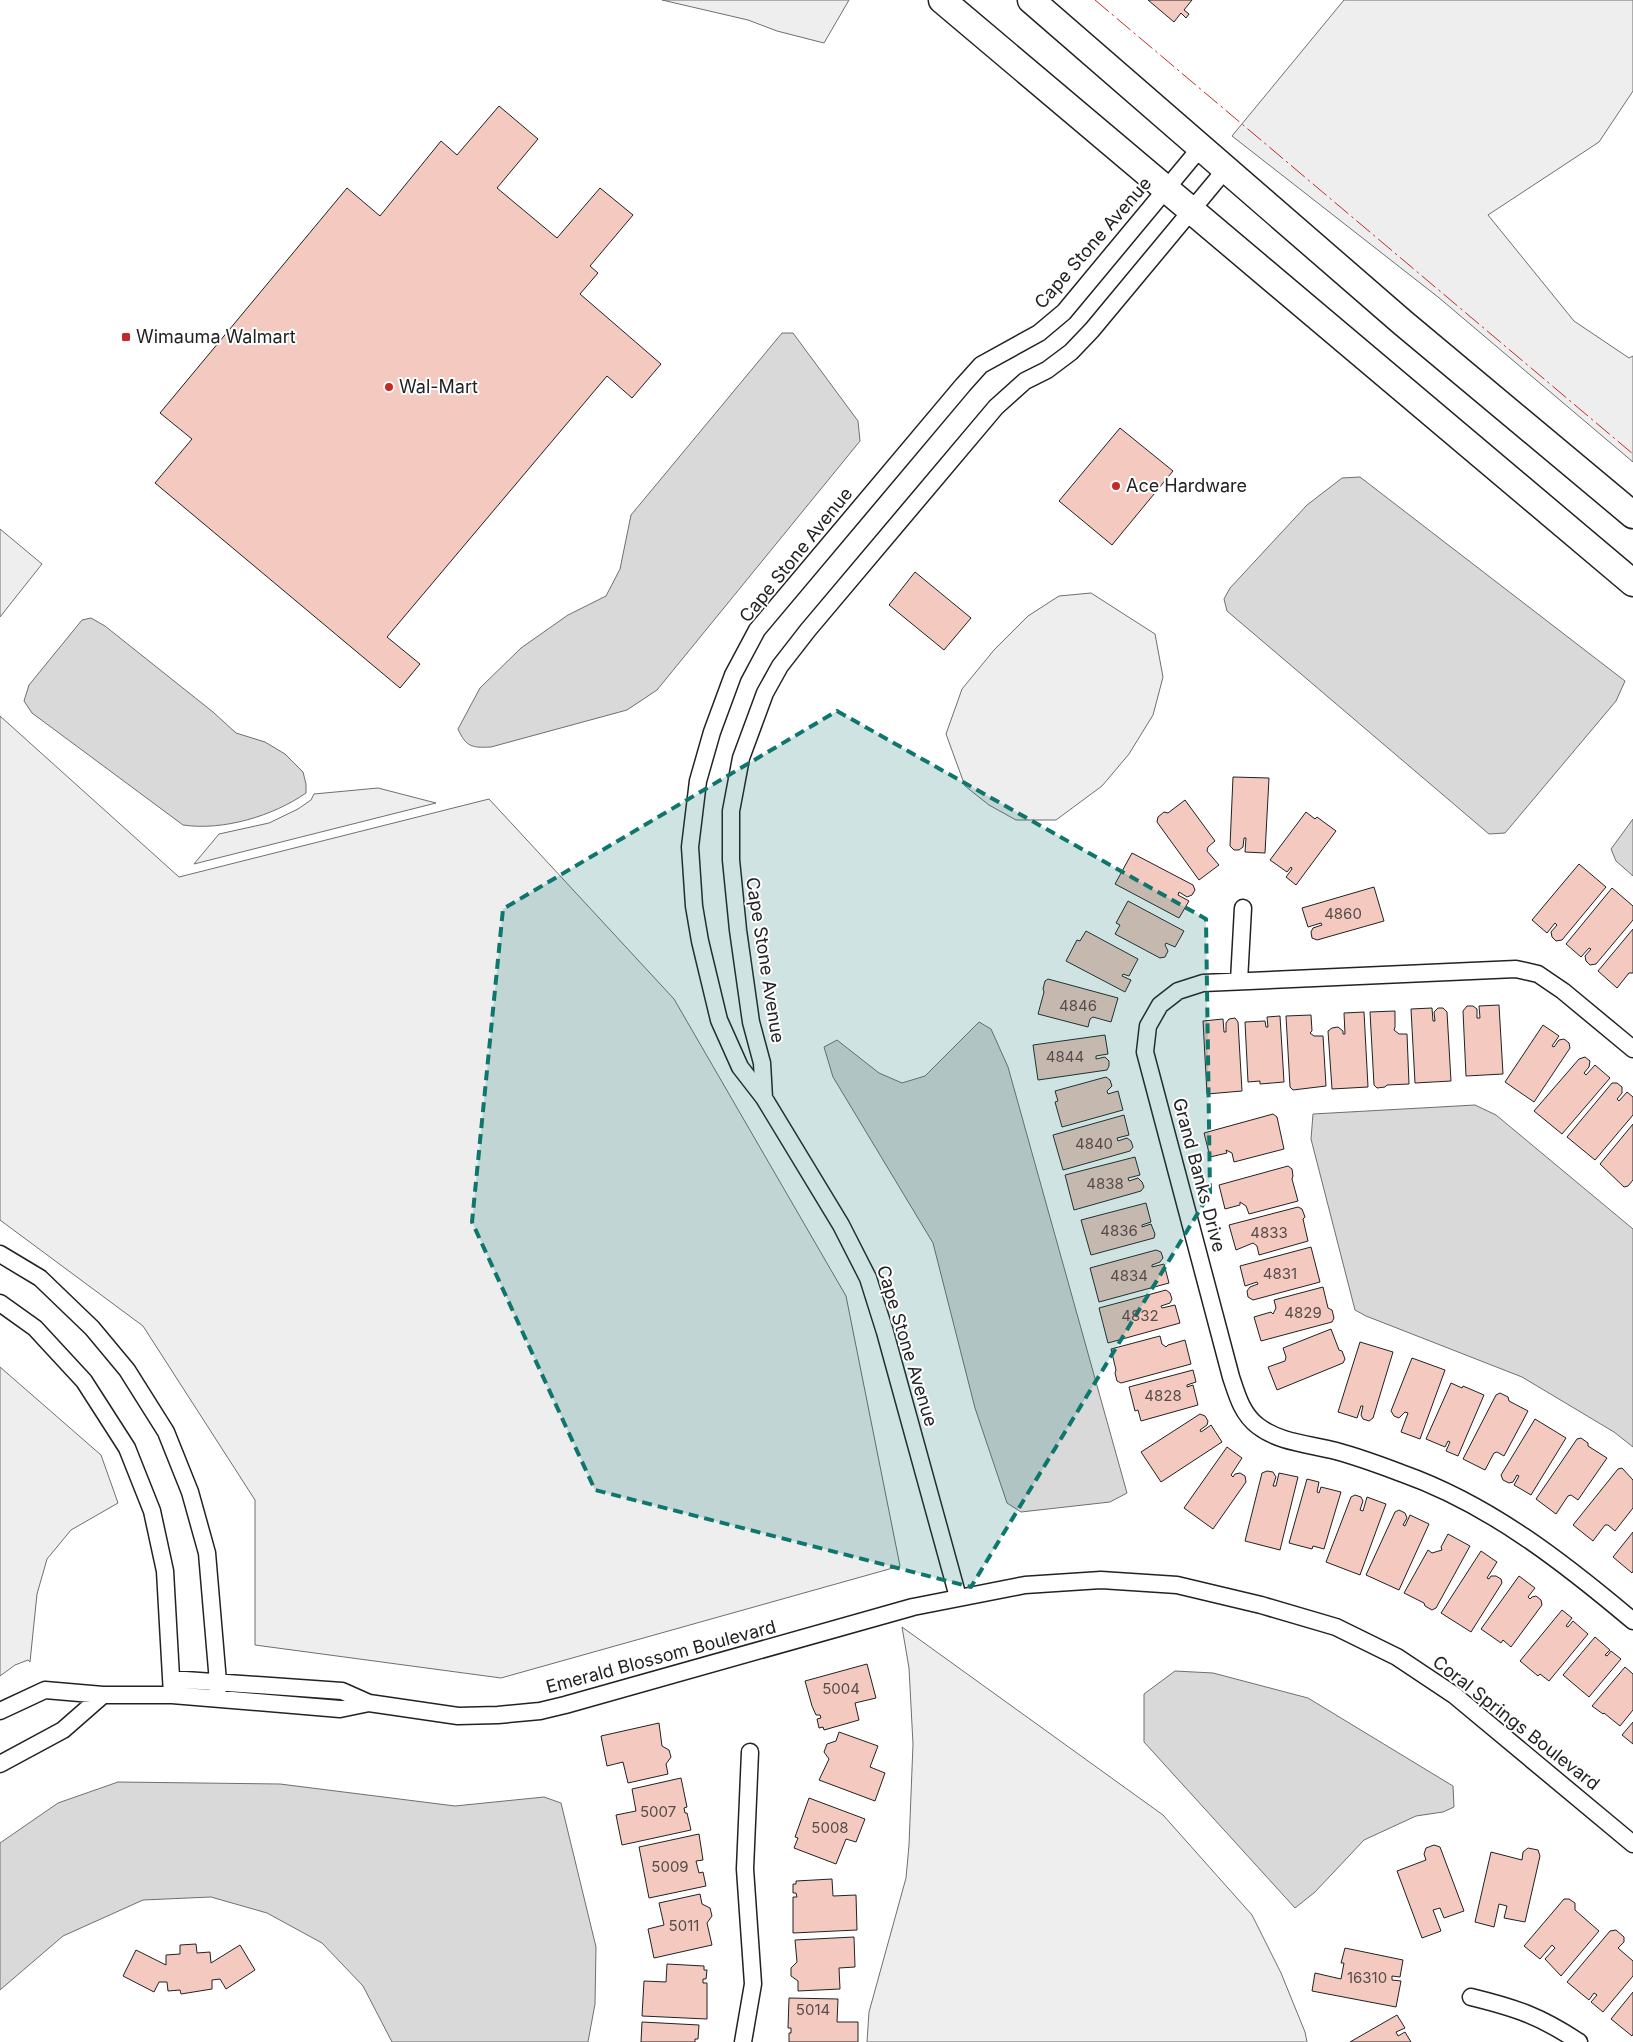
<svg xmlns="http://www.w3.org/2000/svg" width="1633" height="2042" font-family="Inter,sans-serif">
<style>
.green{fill:#eee;stroke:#6f6f6f}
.water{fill:#d9d9d9;stroke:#6f6f6f}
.building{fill:#f3c9c0;stroke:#222}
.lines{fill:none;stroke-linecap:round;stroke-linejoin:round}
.minor-casing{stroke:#222;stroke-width:19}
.primary-casing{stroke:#222;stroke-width:29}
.minor{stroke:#fff;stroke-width:16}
.primary{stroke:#fff;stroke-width:26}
.power{stroke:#c62828;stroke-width:1;stroke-dasharray:18 4 2.5 4;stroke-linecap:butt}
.marked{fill:#0f766e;fill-opacity:0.2;stroke:#0f766e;stroke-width:4;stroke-dasharray:10 6;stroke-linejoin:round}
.poi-dot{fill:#c62828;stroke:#fff;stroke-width:2}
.labels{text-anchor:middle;stroke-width:4;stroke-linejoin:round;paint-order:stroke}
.number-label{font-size:15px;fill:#564c4a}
.street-label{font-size:18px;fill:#222;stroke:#fff}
.poi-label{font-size:18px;fill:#222;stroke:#fff;text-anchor:start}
</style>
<rect width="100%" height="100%" fill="#fff"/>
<!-- green -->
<path class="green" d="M662 0H849L824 43 777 31 748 20Z
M1344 0H1633V91L1599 142 1488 215 1574 321 1629 358 1633 356V462L1438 297 1232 136Z
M0 529 42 564 0 617Z
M1091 593 1155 634 1163 677 1153 715 1129 754 1102 786 1056 820H1016L989 805 965 786 946 734 962 689 994 650 1028 616 1059 596Z
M0 716 179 877 489 799 674 999 846 1296 900 1566 501 1678 255 1645V1500L143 1326 0 1220Z
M378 788 436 803 194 864 219 834 269 823 298 809 311 800 314 794Z
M0 1367 101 1455 118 1503 71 1530 47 1559 37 1594 30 1662 28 1660 15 1665 0 1676Z
M902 1627 1163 1815 1252 1915 1281 1973 1305 2032 1307 2042H867L869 2012 906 1878 909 1845 913 1744 909 1668Z"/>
<!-- water -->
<path class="water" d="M782 333H793L858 421 860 441 657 690 627 710 491 747C472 748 466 747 458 729L480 688 521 648 568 615 606 596 620 569 631 515Z
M1360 477 1625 681 1616 701 1505 833 1489 834 1227 611 1224 599 1230 588 1307 505 1342 478Z
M91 618 105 626 213 712 236 733 265 742 285 754 303 772 306 784V793C273 816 223 831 183 825L32 713 24 701 29 685 82 620Z
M1633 819V876L1616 861 1611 849Z
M979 1022 991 1029 1008 1067 1127 1493 1110 1502 1021 1512 1007 1503 975 1408 933 1243 833 1077 824 1047 837 1040 879 1073 902 1083 925 1076Z
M1475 1105 1496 1115 1633 1229V1447L1614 1432 1522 1377 1366 1316 1355 1310 1311 1139 1313 1114Z
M1175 1671 1213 1673 1308 1698 1453 1786 1454 1807 1443 1812 1416 1816 1364 1840 1315 1892 1295 1908 1144 1742V1694Z
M118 1782 280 1784 455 1806 544 1797 561 1803 596 1947 595 2004 588 2042H392L363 1986 322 1943 267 1913 211 1897 143 1900 63 1936 0 1990V1843L58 1803Z"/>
<!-- building -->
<path class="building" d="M1148 0H1192L1184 10 1189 14 1186 18 1181 13 1174 22Z
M499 106 538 139 497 188 557 238 600 188 633 215 590 266 598 273 580 294 661 364 632 398 607 376 387 637 420 664 400 688 155 483 192 439 160 413 347 188 380 216 441 141 457 155Z
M1120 428 1173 471 1112 545 1059 501Z
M915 572 971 618 944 650 889 605Z
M1233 777 1269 778 1265 853 1245 852 1246 838H1244L1243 847 1239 850H1234L1230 846Z
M1185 800 1215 841 1208 847 1207 851 1219 865 1199 880 1157 822 1158 817 1164 812 1168 813Z
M1306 812 1315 819 1317 817 1336 831 1296 885 1286 877 1292 869 1291 867 1287 872 1270 860Z
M1132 853 1193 885 1195 890 1192 895 1187 897 1179 892 1178 895 1189 901 1179 918 1115 884Z
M1579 864 1606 887 1562 940 1556 941 1552 937 1551 932 1557 925 1555 923 1547 933 1532 920Z
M1374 887 1384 921 1317 940 1312 938 1311 932 1313 928 1322 925 1321 923 1308 927 1302 908Z
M1612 888 1633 906V920L1596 964 1590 965 1586 961 1585 956 1591 949 1589 948 1581 957 1566 944Z
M1128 901 1184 931 1175 947 1166 943 1165 945 1168 951 1165 957 1160 958 1115 934 1120 925 1116 923Z
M1633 929V973H1629L1617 988 1598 971Z
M1086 931 1138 959 1129 976 1123 974 1122 976 1131 980 1125 992 1066 961 1077 940 1080 941Z
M1048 979 1118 998 1111 1022 1093 1017 1090 1019 1088 1027 1038 1014 1044 992 1043 989 1045 981Z
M1499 1005 1503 1074 1466 1076 1463 1011 1467 1006H1473L1477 1009V1018H1480L1479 1006Z
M1432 1008 1433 1021H1435L1434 1012 1438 1008H1443L1447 1012 1451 1081 1415 1083 1411 1009Z
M1395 1011V1027L1394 1030 1399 1034H1407L1409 1084 1387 1085 1385 1087 1377 1088 1374 1085 1370 1012Z
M1364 1012 1368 1087 1332 1089 1328 1031 1332 1028 1338 1027 1343 1031V1034H1345L1344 1013Z
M1311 1015 1312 1031 1310 1033 1314 1036H1323L1326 1086 1293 1090 1290 1087 1286 1016Z
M1280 1016 1284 1082 1260 1084V1081L1248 1082 1245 1022 1265 1021 1266 1027H1268L1267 1017Z
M1235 1018 1238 1022 1242 1091 1207 1094 1203 1021 1223 1019 1224 1032H1226V1023L1229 1019Z
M1543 1025 1559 1036 1552 1046 1554 1047 1559 1040 1564 1039 1569 1043 1570 1048 1534 1102 1505 1082Z
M1105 1035 1108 1054 1096 1056V1059L1105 1057 1109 1061V1066L1107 1070 1038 1080 1033 1045Z
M1585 1057 1590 1061 1589 1067 1584 1073 1586 1075 1595 1065 1610 1078 1562 1134 1534 1111 1579 1059Z
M1106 1077 1110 1080 1112 1086 1107 1091 1108 1094 1118 1091 1123 1110 1062 1127 1055 1102 1058 1101 1055 1091Z
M1612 1083H1617L1622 1087V1093L1617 1099 1619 1101 1627 1092 1633 1097V1115L1595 1160 1567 1137Z
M1273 1114 1277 1117 1284 1149 1234 1162 1232 1153 1226 1150 1227 1153 1210 1157 1204 1133Z
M1124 1115 1129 1135 1117 1138 1118 1141 1127 1138 1131 1141 1133 1147 1130 1151 1063 1170 1053 1135Z
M1633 1124V1180L1628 1186 1624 1187 1600 1164Z
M1135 1157 1140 1175 1128 1178 1129 1181 1138 1178 1142 1182 1144 1187 1141 1191 1074 1210 1065 1175Z
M1288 1166 1292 1169 1293 1176 1292 1179 1298 1201 1249 1214 1246 1206 1240 1202V1205L1225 1209 1219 1185Z
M1146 1203 1151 1222 1142 1225V1227L1151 1224 1155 1234 1154 1238 1091 1255 1081 1220Z
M1298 1207 1302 1209 1305 1217 1303 1219 1308 1241 1259 1255 1257 1246 1253 1243 1236 1250 1229 1225Z
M1311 1247 1320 1282 1253 1300 1248 1297 1247 1291 1250 1287 1258 1284 1257 1282 1245 1286 1240 1266Z
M1156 1250 1161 1252 1163 1258 1160 1262 1152 1265V1267L1164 1264 1169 1283 1099 1302 1090 1268Z
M1323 1287 1328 1308 1332 1310 1334 1318 1332 1322 1261 1341 1254 1317 1271 1312 1273 1314 1276 1308 1274 1300Z
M1166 1290 1170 1293 1172 1299 1170 1303 1161 1306 1162 1308 1175 1305 1180 1323 1108 1343 1099 1308Z
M1331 1329 1339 1350 1342 1351 1345 1359 1343 1363 1277 1390 1268 1367 1285 1361 1286 1357 1283 1348Z
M1160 1336 1162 1344 1166 1347 1168 1345 1185 1340 1191 1364 1121 1383 1117 1381 1115 1373 1116 1370 1111 1349Z
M1360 1342 1393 1352 1373 1418 1369 1421 1363 1419 1361 1415 1363 1406H1361L1357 1418 1338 1412Z
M1412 1358 1445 1370 1420 1439 1401 1432 1408 1413 1405 1412 1399 1418 1394 1416 1391 1411Z
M1193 1370 1196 1382 1187 1385V1387L1193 1385 1198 1405 1141 1421 1138 1410 1135 1411 1129 1387Z
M1451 1383 1462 1388 1463 1386 1484 1395 1458 1456 1446 1451 1450 1442 1448 1441 1445 1447 1426 1439Z
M1500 1393 1508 1397 1509 1401 1528 1411 1504 1456 1497 1452 1494 1453 1485 1470 1463 1459 1496 1395Z
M1200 1414 1205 1416 1208 1421 1207 1425 1200 1430 1201 1432 1211 1425 1222 1442 1161 1482 1141 1452Z
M1535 1419 1566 1438 1531 1495 1514 1485 1519 1476 1517 1475 1513 1482 1509 1483 1503 1480 1501 1475Z
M1581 1438 1588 1443V1446L1607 1458 1578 1500 1571 1495 1568 1496 1556 1514 1536 1499 1577 1439Z
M1227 1447 1242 1458 1231 1475 1233 1477 1235 1474 1240 1473 1245 1476 1246 1482 1213 1529 1184 1508Z
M1622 1468 1633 1480V1508L1615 1531 1608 1525H1605L1593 1541 1573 1525 1618 1469Z
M1267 1471 1273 1472 1276 1477 1273 1486H1276L1279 1473 1298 1477 1280 1550 1245 1541 1262 1473Z
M1307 1479 1319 1482 1317 1492 1319 1493 1321 1487 1341 1492 1324 1549 1313 1546 1312 1549 1289 1543Z
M1355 1495 1361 1497 1363 1501 1360 1510 1363 1511 1367 1497 1386 1504 1360 1575 1326 1562 1351 1497Z
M1399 1510 1405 1513 1407 1518 1403 1525 1405 1526 1410 1515 1429 1524 1399 1590 1366 1575 1395 1512Z
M1633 1532V1571L1632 1573 1613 1557Z
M1448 1534 1470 1546 1436 1608 1432 1610 1425 1606 1424 1603 1404 1593 1428 1550 1432 1553 1442 1550 1441 1547Z
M1481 1551 1497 1562 1487 1578 1489 1579 1491 1576H1496L1501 1579 1502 1583 1471 1632 1441 1613Z
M1519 1576 1535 1588 1528 1597 1530 1599 1532 1597 1536 1596 1541 1600 1542 1605 1511 1647 1503 1640 1501 1643 1481 1629Z
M1562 1610 1572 1618 1566 1626 1568 1627 1573 1621 1588 1634 1549 1681 1540 1674 1538 1676 1520 1661Z
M1595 1637 1610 1650 1605 1655 1607 1656 1611 1651 1621 1659 1589 1697 1563 1675Z
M867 1664 876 1698 855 1703 859 1720 824 1730 823 1727 819 1728 817 1719 821 1718 820 1715H816L812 1706 805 1681Z
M1625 1667 1633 1674V1710L1620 1726 1604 1713 1603 1714 1592 1706Z
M1633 1722V1744L1622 1735Z
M659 1723 662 1746 669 1750 671 1757 666 1764 668 1774 628 1783 623 1762 607 1766 601 1736Z
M839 1732 878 1746 870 1767 885 1773 875 1801 819 1780 829 1759 824 1752 827 1744 836 1741Z
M681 1778 687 1807 684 1808 685 1813H687L691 1830 622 1845 616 1815 636 1811 632 1789Z
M809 1798 865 1819 856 1842 846 1839 836 1864 794 1848 798 1838 795 1837Z
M699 1834 703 1860 696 1861 699 1873 703 1872 706 1886 649 1898 639 1847Z
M1434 1845 1440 1847 1464 1911 1444 1918 1440 1908 1433 1910 1441 1931 1422 1938 1397 1871 1426 1860 1424 1854 1426 1848Z
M1528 1848 1538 1850 1540 1856 1525 1922 1504 1918 1507 1906 1499 1904 1494 1927 1475 1922 1491 1852 1522 1860 1523 1852Z
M832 1879 833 1896 856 1895 857 1930 793 1933V1897H797L796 1893H793V1884H796V1881Z
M700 1894 702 1904 710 1908 712 1916 707 1923 712 1945 654 1958 648 1929 664 1925 659 1903Z
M1564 1899H1569L1575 1903V1910L1599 1931 1561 1976 1545 1959 1555 1948 1552 1945 1540 1959 1524 1946Z
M1616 1930 1624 1937V1942L1618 1948 1633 1961V1976L1603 2012 1591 2002 1597 1995 1594 1993 1589 2000 1567 1982 1610 1931Z
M854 1937 855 1967 839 1968 840 1989 798 1991V1981L791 1976V1968L797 1962 795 1940Z
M196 1944 197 1953 210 1952 211 1963 240 1945 255 1970 226 1989 220 1979 212 1980V1989L181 1994 180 1990 168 1991 167 1982H159L154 1992 123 1976 136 1950 166 1965V1955L180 1954V1945Z
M1345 1948 1403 1960 1400 1977 1392 1976V1980L1401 1981 1396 2007 1312 1991 1315 1973 1341 1979 1344 1963H1341Z
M667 1964 704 1966V1970H707L706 1979H703V1983H707V2019L642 2016 644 1981 666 1982Z
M1633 1992V2034L1632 2036 1611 2019Z
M789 1998 838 1999 837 2022H858V2042H789V2033H791V2028H788Z
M1397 2015 1405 2028 1396 2032 1398 2036 1405 2032 1411 2042H1350Z
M642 2022 699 2025 698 2039H695V2042H641Z"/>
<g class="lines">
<!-- minor casing -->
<g class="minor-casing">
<path id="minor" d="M1239 981 1243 908
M1633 1049 1563 991 1538 974 1516 969 1203 983 1178 991 1160 1005 1148 1026 1145 1052 1231 1377C1237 1395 1242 1414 1258 1426 1280 1443 1310 1444 1336 1451 1358 1457 1380 1465 1401 1473 1489 1504 1563 1562 1633 1621
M764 1098 762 1063 751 1022 738 930 731 860V811L741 758 765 693 780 666 808 630 996 407 1025 381 1047 370 1071 352 1092 330 1225 170
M0 1254 40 1278 92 1328 127 1370 166 1432 190 1492 207 1553 218 1682 217 1698
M0 1303 35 1328 84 1381 127 1448 152 1511 165 1571 172 1695
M958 1597 885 1332 868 1278 841 1225 764 1098 740 1067 719 1020 700 941 694 906 690 847 698 781 712 732 733 675 757 630 963 385 981 365 1039 333 1064 312 1201 147
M171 1679 342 1691 369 1703 458 1716 498 1715 540 1711 565 1705 913 1607 1025 1585 1101 1580 1177 1585 1261 1605 1336 1627 1397 1657 1454 1695 1633 1844
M0 1711 45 1690 103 1695H172L340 1709 369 1703
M0 1764 63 1730 103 1695
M1471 1997C1516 2008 1540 2016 1579 2042
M743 2042 753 1984 745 1869 750 1752"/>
</g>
<!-- primary casing -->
<g class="primary-casing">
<path id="primary" d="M942 0 1633 583
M1031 0 1402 322 1633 515"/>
</g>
<!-- minor -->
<use href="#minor" class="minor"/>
<!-- primary -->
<use href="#primary" class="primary"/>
<!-- power -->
<path class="power" d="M1095 0 1633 454"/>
</g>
<!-- marked area -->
<path class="marked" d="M837 711 1206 919 1210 1193 971 1587 595 1490 472 1222 503 909Z"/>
<!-- markers -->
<g class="poi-dot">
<rect x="121" y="332" width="10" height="10" rx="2.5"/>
<circle cx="389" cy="387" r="5"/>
<circle cx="1116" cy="486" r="5"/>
</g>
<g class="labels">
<!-- number labels -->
<g class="number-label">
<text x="1343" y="919">4860</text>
<text x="1078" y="1011">4846</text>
<text x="1065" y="1062">4844</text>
<text x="1094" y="1149">4840</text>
<text x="1105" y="1189">4838</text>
<text x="1119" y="1236">4836</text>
<text x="1269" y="1238">4833</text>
<text x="1280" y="1279">4831</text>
<text x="1129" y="1281">4834</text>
<text x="1303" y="1318">4829</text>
<text x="1140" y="1321">4832</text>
<text x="1163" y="1401">4828</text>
<text x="841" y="1694">5004</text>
<text x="658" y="1817">5007</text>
<text x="830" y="1833">5008</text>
<text x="670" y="1872">5009</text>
<text x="684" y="1931">5011</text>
<text x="1367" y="1983">16310</text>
<text x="813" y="2015">5014</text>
</g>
<!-- street labels -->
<g class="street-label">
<text transform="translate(1093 243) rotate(-49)" y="6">Cape Stone Avenue</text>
<text transform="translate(796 555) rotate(-51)" y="6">Cape Stone Avenue</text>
<text transform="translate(765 960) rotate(81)" y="6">Cape Stone Avenue</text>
<text transform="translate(1199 1175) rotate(75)" y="6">Grand Banks Drive</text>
<text transform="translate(907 1346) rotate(73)" y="6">Cape Stone Avenue</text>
<text transform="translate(661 1657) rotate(-15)" y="6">Emerald Blossom Boulevard</text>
<text transform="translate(1516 1723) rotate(38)" y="6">Coral Springs Boulevard</text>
</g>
<!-- poi labels -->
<g class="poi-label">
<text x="136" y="343">Wimauma Walmart</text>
<text x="399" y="393">Wal-Mart</text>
<text x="1126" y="492">Ace Hardware</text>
</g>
</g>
</svg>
